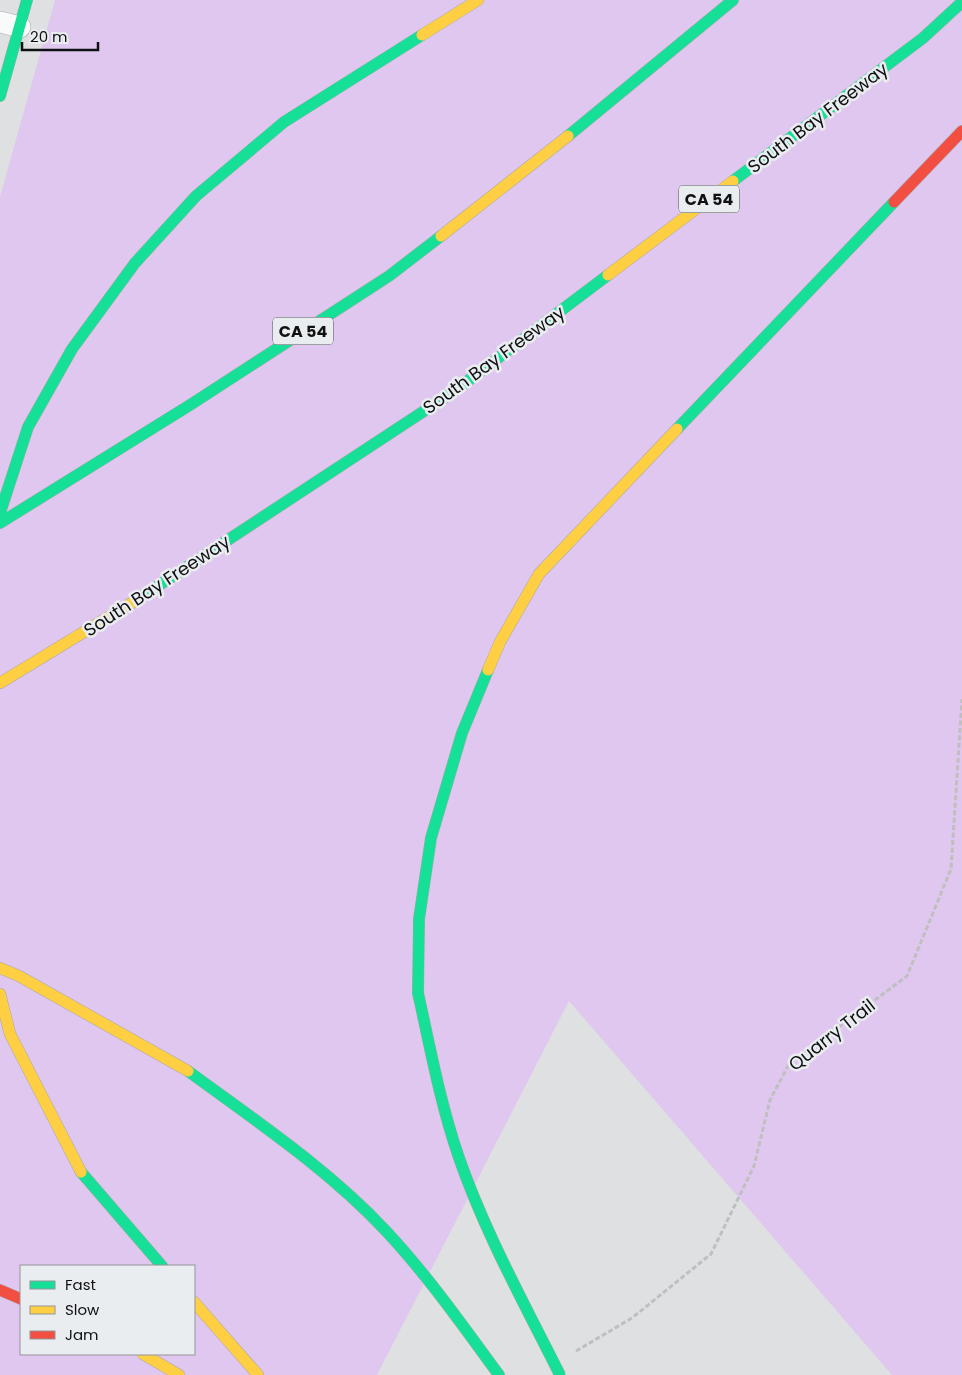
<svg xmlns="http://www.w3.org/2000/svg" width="962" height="1375" font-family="Poppins,sans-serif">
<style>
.green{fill:#e0c7ef;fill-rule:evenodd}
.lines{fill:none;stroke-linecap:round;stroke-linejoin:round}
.street-casing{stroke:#a8a9aa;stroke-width:22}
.fast-casing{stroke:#a8a9aa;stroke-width:12}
.slow-casing{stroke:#a8a9aa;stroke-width:12}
.jam-casing{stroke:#a8a9aa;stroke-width:12}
.path{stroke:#bfbfbf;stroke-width:3;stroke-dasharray:5 2.5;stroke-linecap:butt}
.street{stroke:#fafafb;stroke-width:21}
.fast{stroke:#16e098;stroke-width:11}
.slow{stroke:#ffcf43;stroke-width:11}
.jam{stroke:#f24e42;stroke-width:11}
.fast-bridge-casing{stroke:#a8a9aa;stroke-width:12;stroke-linecap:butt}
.fast-bridge{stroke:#16e098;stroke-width:11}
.labels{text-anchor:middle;stroke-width:5;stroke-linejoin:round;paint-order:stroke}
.shield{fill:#eaedf0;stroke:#515254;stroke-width:1}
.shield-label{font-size:16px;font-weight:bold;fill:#0f1011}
.street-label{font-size:18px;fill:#0f1011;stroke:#eaedf0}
</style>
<rect width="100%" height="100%" fill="#dee0e2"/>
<!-- green -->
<path class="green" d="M55 0H962V1375H892L569 1001 377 1375H0V197ZM21 1266H194V1354H21Z"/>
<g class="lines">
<!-- street casing -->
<g class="street-casing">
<path id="street" d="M0 22 20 27"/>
</g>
<!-- fast casing -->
<g class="fast-casing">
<path id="fast" d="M0 96 27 0
M568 136 733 0
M733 181 923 38 962 2
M677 429 894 202
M0 513 28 427 72 349 135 263 196 196 284 122 422 35
M0 523 190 405 389 276 441 236
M138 599 453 392 608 275
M418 993 419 919 431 838 462 733 488 670
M188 1071C256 1121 328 1169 386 1231 428 1276 463 1326 499 1375
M81 1172 162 1266"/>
</g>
<!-- slow casing -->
<g class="slow-casing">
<path id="slow" d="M422 35 478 0
M441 236 568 136
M608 275 733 181
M488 670 500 642 539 574 677 429
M0 683 138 599
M0 968 19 976 188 1071
M0 994 10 1034 81 1172
M194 1302 258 1375
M143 1354 179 1375"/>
</g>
<!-- jam casing -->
<g class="jam-casing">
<path id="jam" d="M894 202 962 131
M0 1290 21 1299"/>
</g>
<!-- path -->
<path class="path" d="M576 1351 632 1318 711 1254 754 1166 770 1100 789 1064 907 976 951 869 962 699"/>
<!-- street -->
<use href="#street" class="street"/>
<!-- fast -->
<use href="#fast" class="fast"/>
<!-- slow -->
<use href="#slow" class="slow"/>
<!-- jam -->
<use href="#jam" class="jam"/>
<!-- fast-bridge casing -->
<g class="fast-bridge-casing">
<path id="fast-bridge" d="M418 993C430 1047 440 1102 458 1155 484 1231 524 1303 560 1375"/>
</g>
<!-- fast-bridge -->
<use href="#fast-bridge" class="fast-bridge"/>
</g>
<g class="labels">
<!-- shield labels -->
<g class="shield">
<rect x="679" y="185.5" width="60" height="27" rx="4"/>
<rect x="273" y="317.5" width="60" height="27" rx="4"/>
</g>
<g class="shield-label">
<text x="709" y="205">CA 54</text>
<text x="303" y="337">CA 54</text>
</g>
<!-- street labels -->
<g class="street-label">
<text transform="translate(818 118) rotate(-37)" y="6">South Bay Freeway</text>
<text transform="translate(494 360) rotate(-36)" y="6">South Bay Freeway</text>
<text transform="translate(157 586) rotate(-33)" y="6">South Bay Freeway</text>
<text transform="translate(832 1035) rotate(-38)" y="6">Quarry Trail</text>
</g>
</g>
<!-- legend -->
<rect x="20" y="1265" width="175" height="90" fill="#eaedf0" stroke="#929597"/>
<rect x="30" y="1281" width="25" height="8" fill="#16e098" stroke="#929597"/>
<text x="65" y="1290" font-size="15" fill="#0f1011">Fast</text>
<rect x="30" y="1306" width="25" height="8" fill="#ffcf43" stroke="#929597"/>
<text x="65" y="1315" font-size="15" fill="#0f1011">Slow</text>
<rect x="30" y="1331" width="25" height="8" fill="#f24e42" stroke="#929597"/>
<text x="65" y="1340" font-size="15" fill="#0f1011">Jam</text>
<!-- scale -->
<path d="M22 42v8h76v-8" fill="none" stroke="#0f1011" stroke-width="2.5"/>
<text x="30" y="42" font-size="15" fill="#0f1011" stroke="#eaedf0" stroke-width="4" paint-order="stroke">20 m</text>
</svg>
